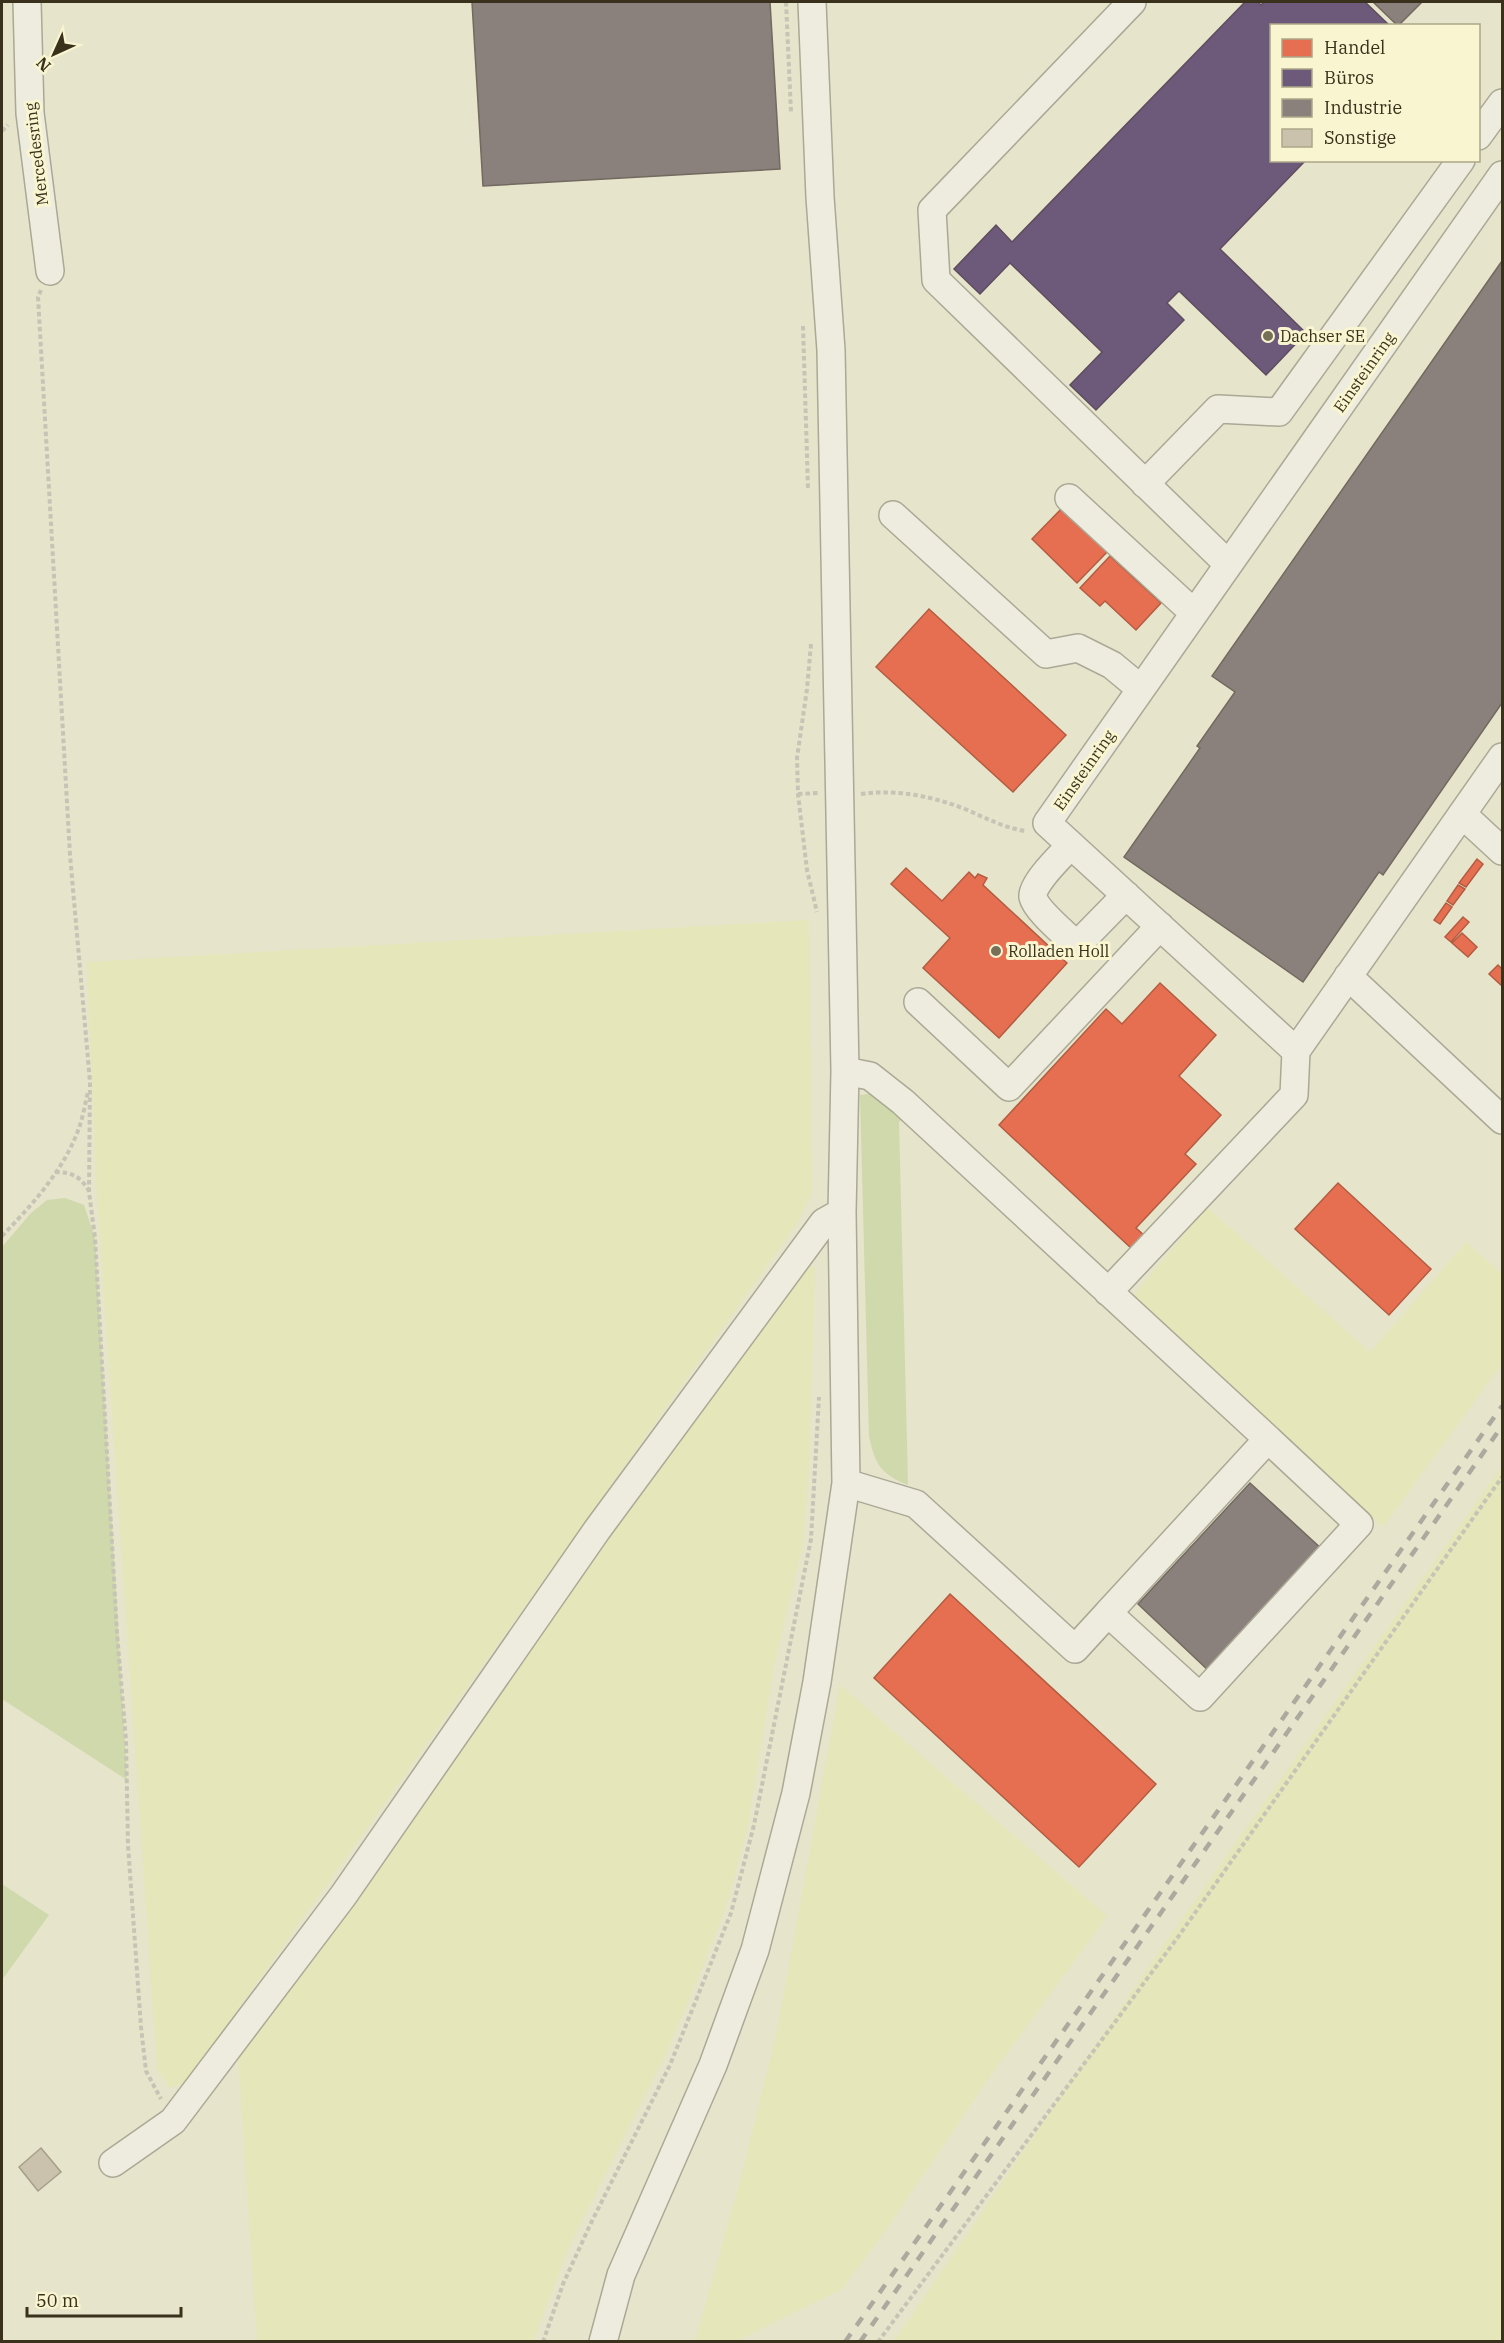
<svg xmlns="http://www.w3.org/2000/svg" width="1504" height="2343" font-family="'IBM Plex Serif',serif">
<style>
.farmland{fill:#e5e6ba}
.green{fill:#cfd9ac}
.shops{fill:#e76f51;stroke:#b35c41;stroke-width:1.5}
.offices{fill:#6d597a;stroke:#5e4d5e;stroke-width:1.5}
.industry{fill:#8a817c;stroke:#72695f;stroke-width:1.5}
.building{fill:#cac2ac;stroke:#a69f8a;stroke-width:1.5}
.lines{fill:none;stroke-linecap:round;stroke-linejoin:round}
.minor-casing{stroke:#aba895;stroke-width:30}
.path{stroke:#c6c4b5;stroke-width:4;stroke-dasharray:4.5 3;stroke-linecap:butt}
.minor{stroke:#edecde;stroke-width:27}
.rail{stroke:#acaa9e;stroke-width:4.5;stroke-dasharray:10 10;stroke-linecap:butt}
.poi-dot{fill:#767059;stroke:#f8f5d0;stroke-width:2}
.labels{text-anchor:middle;stroke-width:6;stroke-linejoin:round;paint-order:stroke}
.street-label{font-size:16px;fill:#3a311c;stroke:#f8f5d0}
.poi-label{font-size:16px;fill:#3a311c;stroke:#f8f5d0;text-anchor:start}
</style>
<rect width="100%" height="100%" fill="#e6e4cb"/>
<!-- farmland -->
<path class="farmland" d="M809 920 812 1192 798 1222 187 2081 170 2088 157 2069 96 1180 87 962Z
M1207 1207 1370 1352 1466 1242 1502 1274V1364L1383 1527 1131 1298Z
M803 1267H815L809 1465 803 1544 775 1661 747 1830 725 1910 697 1981 667 2051 570 2244 533 2341H257L238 2057Z
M1502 1466V2341H894L1165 1943Z
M840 1685 1107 1916 987 2081 886 2230 842 2289 737 2341H695L740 2181 777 2031Z"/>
<!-- green -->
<path class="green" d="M883 1092 909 1112 899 1122 908 1485C881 1474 875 1465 869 1436L860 1095Z
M65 1198 84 1205 95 1238 127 1780 2 1699V1247L31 1213 47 1200Z
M2 1884 49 1915 2 1980Z"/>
<!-- shops -->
<path class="shops" d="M1065 505 1110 549 1077 583 1032 539Z
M1110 556 1161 603 1136 630 1105 601 1100 606 1080 588Z
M929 609 1066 735 1013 792 876 667Z
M1477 859 1483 864 1466 887 1459 883Z
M906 868 942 901 969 872 975 878 978 874 987 878 983 885 1067 963 999 1038 923 968 950 938 891 884Z
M1458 885 1465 889 1453 905 1447 901Z
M1446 903 1452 907 1440 924 1434 920Z
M1463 917 1469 922 1451 942 1445 937Z
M1462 933 1477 947 1468 957 1452 943Z
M1498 965 1502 969V986L1489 974Z
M1160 983 1216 1035 1179 1076 1221 1115 1185 1154 1196 1164 1136 1228 1146 1237 1131 1248 999 1125 1106 1009 1122 1024Z
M1338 1183 1431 1269 1389 1315 1295 1229Z
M950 1594 1156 1784 1079 1867 874 1678Z"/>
<!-- offices -->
<path class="offices" d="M1245 2H1258L1261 5 1264 2H1365L1390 26H1272V160H1306L1220 249 1306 333 1266 375 1179 291 1167 303 1184 320 1096 410 1070 385 1102 352 1010 263 980 294 954 269 996 225 1012 242Z"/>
<!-- industry -->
<path class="industry" d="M472 2H770L780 169 483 186Z
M1373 2H1422L1398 26Z
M1502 261V703L1383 875 1379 872 1303 982 1124 857 1200 748 1197 746 1235 692 1212 676Z
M1250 1483 1324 1551 1211 1673 1138 1604Z"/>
<!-- building -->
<path class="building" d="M41 2148 61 2172 38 2191 19 2167Z"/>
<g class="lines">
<!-- minor casing -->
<g class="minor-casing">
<path id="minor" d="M27 2 30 113 50 271
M1132 2 932 210 936 280 1228 564
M1478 136 1502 103
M1502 175 1047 823 1296 1051 1502 757
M1145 484 1218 409 1279 412 1461 160
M1069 498 1194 613
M893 515 1046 654 1078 648 1112 665 1141 689
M1462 814 1502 851
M1071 845C1062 855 1031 884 1033 897 1036 910 1063 932 1073 942L1082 940 1126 895
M1348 976 1502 1120
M918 1002 1009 1087 1160 926
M845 1071 870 1076 903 1102 1268 1439 1108 1613 1200 1697 1359 1524 1268 1439
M1108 1292 1294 1095 1296 1051
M846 1483 916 1504 1075 1649 1108 1613
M113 2163 173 2121 343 1896 597 1530 824 1222 842 1212
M603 2342 621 2275 713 2065 755 1950 796 1793 817 1682 846 1483 842 1212 845 1071 831 350 820 197 812 2"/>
</g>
<!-- path -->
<path class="path" d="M786 2 791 112
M2 131 8 125
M41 290 38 297 70 855 90 1082 89 1192 95 1238 117 1633 126 1741 128 1845 141 2027 146 2071 161 2099
M803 326 808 489
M811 644 807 689 797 758 798 794 807 870 817 912
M798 794 818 793
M861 794C897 789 931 796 965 809 986 818 1004 828 1026 831
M55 1172C72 1172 81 1177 89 1191
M2 1236C32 1205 64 1170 79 1128 83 1117 85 1104 88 1092
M543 2342 563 2284 591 2223 670 2065 731 1913 754 1825 811 1539 819 1397
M878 2342 1178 1937 1502 1477"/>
<!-- minor -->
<use href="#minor" class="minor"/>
<!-- rail -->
<path class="rail" d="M845 2342 1502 1406
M860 2342 1502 1426"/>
</g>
<!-- markers -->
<g class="poi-dot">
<circle cx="1268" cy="336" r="6"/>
<circle cx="996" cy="951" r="6"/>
</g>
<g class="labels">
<!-- street labels -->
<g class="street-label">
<text transform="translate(36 154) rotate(-97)" y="6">Mercedesring</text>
<text transform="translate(1364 372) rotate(-55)" y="6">Einsteinring</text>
<text transform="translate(1084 770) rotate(-55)" y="6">Einsteinring</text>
</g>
<!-- poi labels -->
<g class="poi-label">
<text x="1280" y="342">Dachser SE</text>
<text x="1008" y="957">Rolladen Holl</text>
</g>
</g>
<!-- border -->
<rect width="1504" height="2343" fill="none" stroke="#3a311c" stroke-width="6"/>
<!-- legend -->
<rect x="1270" y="24" width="210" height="138" fill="#f8f5d0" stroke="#aca788" stroke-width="1.5"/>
<rect x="1282" y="39" width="30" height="18" fill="#e76f51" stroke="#aca788" stroke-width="1.5"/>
<text x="1324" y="54" font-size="18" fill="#3a311c">Handel</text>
<rect x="1282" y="69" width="30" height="18" fill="#6d597a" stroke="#aca788" stroke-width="1.5"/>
<text x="1324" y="84" font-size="18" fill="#3a311c">Büros</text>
<rect x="1282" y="99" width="30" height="18" fill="#8a817c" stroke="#aca788" stroke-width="1.5"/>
<text x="1324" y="114" font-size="18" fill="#3a311c">Industrie</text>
<rect x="1282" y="129" width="30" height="18" fill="#cac2ac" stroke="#aca788" stroke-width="1.5"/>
<text x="1324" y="144" font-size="18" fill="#3a311c">Sonstige</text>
<!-- north arrow -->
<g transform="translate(54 54) rotate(225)" stroke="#f8f5d0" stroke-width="4.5" paint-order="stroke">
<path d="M0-4.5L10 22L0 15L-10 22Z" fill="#3a311c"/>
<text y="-9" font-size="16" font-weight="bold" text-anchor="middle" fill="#3a311c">N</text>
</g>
<!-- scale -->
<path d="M27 2307v9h154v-9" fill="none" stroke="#3a311c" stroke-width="3"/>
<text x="36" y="2307" font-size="18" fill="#3a311c" stroke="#f8f5d0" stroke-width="4.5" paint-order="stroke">50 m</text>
</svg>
